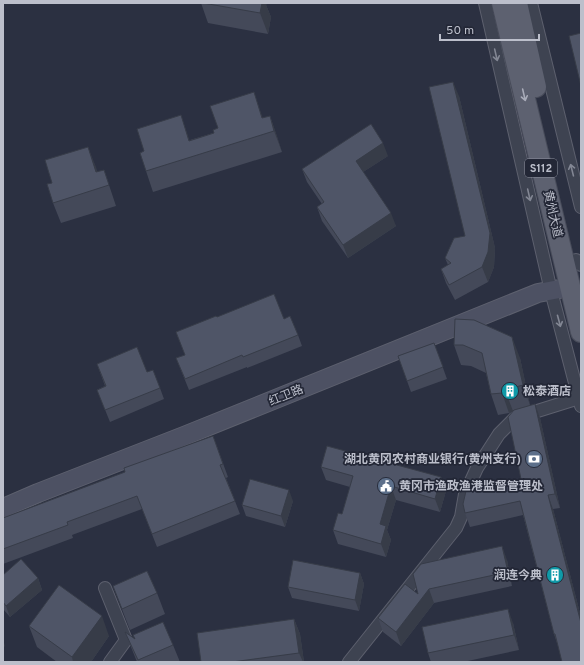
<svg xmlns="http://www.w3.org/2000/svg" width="584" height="665" font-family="Overpass,'Noto Sans SC',sans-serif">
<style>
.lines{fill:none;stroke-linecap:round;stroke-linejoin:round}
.street-casing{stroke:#5d606e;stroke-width:14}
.secondary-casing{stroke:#5d606e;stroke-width:20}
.primary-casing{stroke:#484c5a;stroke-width:22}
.street{stroke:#3e4351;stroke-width:12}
.secondary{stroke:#4d5163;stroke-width:18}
.primary{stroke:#5d6170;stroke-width:20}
.wall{fill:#444959}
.shaded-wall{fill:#373c48}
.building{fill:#4f5567;stroke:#373c48}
.oneway{stroke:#838794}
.oneway2{stroke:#a9acb9}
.labels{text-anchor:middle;stroke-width:3.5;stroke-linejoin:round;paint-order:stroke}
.shield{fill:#232736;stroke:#8e919e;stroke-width:1}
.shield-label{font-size:11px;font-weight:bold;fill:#bcbfcb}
.street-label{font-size:12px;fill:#bcbfcb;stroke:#232736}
.poi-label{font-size:12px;font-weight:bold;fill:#bcbfcb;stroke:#232736;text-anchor:start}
</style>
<rect width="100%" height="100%" fill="#2b3041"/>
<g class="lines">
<!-- street casing -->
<g class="street-casing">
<path id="street" d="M485 3 551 291 581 406
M531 3 581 207
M576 260 581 265
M105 588 126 640 110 662
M349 662 456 528 461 517 465 494 477 468 499 434 515 418 579 398"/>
</g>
<!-- secondary casing -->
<g class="secondary-casing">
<path id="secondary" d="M3 508 38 493 184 436 538 293 570 287"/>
</g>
<!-- primary casing -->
<g class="primary-casing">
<path id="primary" d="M502 3 581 332
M517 3 536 87"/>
</g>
<!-- street -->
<use href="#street" class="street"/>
<!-- secondary -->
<use href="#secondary" class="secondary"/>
<!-- primary -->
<use href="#primary" class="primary"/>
</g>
<!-- wall -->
<path class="wall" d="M201 3H267L266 5 271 17 268 34 208 23Z
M459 96 495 248 494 267 488 282 455 300 446 283 441 269 448 265 445 258 465 236Z
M270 116 282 152 153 192 146 171 190 140Z
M388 156 363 172 396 226 348 258 322 221 317 207 322 204 307 182 302 169Z
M104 170 116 206 61 223 53 203 97 172Z
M217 317 284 319 298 335 302 346 247 368V367L189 390 176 358 185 355 176 332Z
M455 319 520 358 530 405 540 418 560 508 553 509 581 617V662L557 643 554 634 523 515 470 527 465 513 521 479 514 410 509 413 498 415 491 394 486 373 471 366 461 365 454 345Z
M434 343 447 379 411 392 398 356Z
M97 364 147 372 160 388 164 399 110 422 97 390 105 386Z
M213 436 228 477 226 478 240 514 157 547 142 509 72 535 73 538 3 564V518L125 472Z
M321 467 441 477 446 491 440 512 396 500 387 530 391 540 386 557 338 544 333 530 342 514 350 487 326 480Z
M293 501 285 527 246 516 242 505Z
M507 560 512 586 434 603 401 646 383 632 378 618 418 594 413 574Z
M360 573 364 584 359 611 292 598 288 587Z
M3 575 38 578 42 590 10 617 3 609Z
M113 586 157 593 165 614 130 630Z
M294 619 300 634 304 662H201Z
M513 623 519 650 463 662H431L428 653Z
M29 626 109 636 91 662H57L37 647Z
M125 632 134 639 173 645 180 662H137Z"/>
<!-- shaded-wall -->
<path class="shaded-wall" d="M260 3H267L266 5 271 17 268 34 260 13Z
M453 82 459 96 495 248 494 267 488 282 482 267Z
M254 92 261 113 268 133 262 118Z
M181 115 188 136 195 156 189 141Z
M270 116 277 136 282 152 274 131Z
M383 143 388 156 360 174 356 161Z
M88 147 96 167 102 187 96 172Z
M391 213 396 226 348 258 343 245Z
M512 337 520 358 530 405 523 385Z
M505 390 513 411 509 413 502 393Z
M535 404 540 418 560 508 555 494Z
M441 477 446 491 440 512 435 499Z
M391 486 396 500 387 530 391 540 386 557 381 544 380 524Z
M289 490 293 501 285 527 281 516Z
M548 495 553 509 581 617V623Z
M502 546 507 560 512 586 508 572Z
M360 573 364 584 359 611 355 600Z
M38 578 42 590 10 617 6 606Z
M429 589 434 603 401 646 396 632Z
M508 609 513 623 519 650 514 635Z
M102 616 109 636 91 662H73L72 657Z
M294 619 300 634 304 662H303L299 653Z
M3 639 5 646 3 648Z"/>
<!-- building -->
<path class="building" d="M203 3H262L260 13Z
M581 33V86L569 36Z
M453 82 490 233 488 252 482 267 449 285 441 269 451 263 445 258 454 238 465 236 429 87Z
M254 92 262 118 270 116 274 131 146 171 140 153 144 151 137 129 181 115 189 141 214 133 213 130 218 128 210 106Z
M371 124 383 143 356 161 391 213 343 245 317 207 324 202 302 169Z
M88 147 96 172 104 170 109 185 53 203 47 184 52 183 45 160Z
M274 294 284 319 290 316 298 335 243 357 242 355 185 379 176 358 185 355 176 332 216 316 217 317Z
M455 319 474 320 512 337 523 385 505 390 502 393 491 394 482 353 463 345H454Z
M434 343 443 367 407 381 398 356Z
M137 347 147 372 153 370 160 388 105 410 97 390 106 386 97 364Z
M535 404 555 494 548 495 581 623V662H562L555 634H554L520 501 465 513 463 504 466 491 521 479 508 417 514 410Z
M213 436 223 464 220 465 235 501 152 534 137 496 67 522 68 525 3 549V518L125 472 124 468Z
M327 446 441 477 435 499 391 486 380 524 386 526 381 544 333 530 338 513 342 514 353 476 321 467Z
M250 479 289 490 281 516 242 505Z
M502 546 508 572 429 589 396 632 378 618 405 584 418 594 413 574 421 564Z
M21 559 38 578 6 606 3 602V575Z
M293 560 360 573 355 600 288 587Z
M147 571 157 593 122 609 113 586Z
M59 585 102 616 72 657 29 626Z
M508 609 514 635 428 653 422 627Z
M294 619 299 653 232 662H201L197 633Z
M163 622 173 645 138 660 125 632 135 639 133 635Z"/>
<!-- one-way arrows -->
<defs><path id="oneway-shaft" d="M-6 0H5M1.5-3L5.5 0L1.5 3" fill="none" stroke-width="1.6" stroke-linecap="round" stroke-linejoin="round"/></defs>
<g class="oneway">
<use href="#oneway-shaft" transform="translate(496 55) rotate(77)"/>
<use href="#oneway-shaft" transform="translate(572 170) rotate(-104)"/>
<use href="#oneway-shaft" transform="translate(529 195) rotate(77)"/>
<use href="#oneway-shaft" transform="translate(559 321) rotate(75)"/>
</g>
<use class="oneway2" href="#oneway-shaft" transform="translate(524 95) rotate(77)"/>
<!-- icons -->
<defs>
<g id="building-disc" transform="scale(0.9)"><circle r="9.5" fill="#0f9aa8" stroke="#232736"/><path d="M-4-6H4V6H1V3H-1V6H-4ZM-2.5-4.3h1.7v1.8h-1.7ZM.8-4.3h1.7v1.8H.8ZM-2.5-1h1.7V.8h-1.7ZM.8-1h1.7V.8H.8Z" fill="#fff"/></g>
<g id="bank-disc" transform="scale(0.9)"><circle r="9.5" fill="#5c6f8a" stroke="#232736"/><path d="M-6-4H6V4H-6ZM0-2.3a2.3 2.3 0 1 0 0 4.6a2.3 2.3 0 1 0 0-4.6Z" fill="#fff"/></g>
<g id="civic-disc" transform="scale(0.9)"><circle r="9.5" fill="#5c6f8a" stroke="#232736"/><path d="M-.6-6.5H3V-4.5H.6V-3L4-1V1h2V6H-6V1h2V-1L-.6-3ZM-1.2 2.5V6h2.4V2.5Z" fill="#fff"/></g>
</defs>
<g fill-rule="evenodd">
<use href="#building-disc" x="510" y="391"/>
<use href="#bank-disc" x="534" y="459"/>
<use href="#civic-disc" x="386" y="486"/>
<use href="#building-disc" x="555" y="575"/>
</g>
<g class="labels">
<!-- shield labels -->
<rect class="shield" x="525" y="159" width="32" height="18" rx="3"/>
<g class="shield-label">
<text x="541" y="172">S112</text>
</g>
<!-- street labels -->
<g class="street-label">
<text transform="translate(553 214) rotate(77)" y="4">黄州大道</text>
<text transform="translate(286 395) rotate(-22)" y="4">红卫路</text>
</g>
<!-- poi labels -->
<g class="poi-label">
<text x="523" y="395">松泰酒店</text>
<text x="521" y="463" text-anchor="end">湖北黄冈农村商业银行(黄州支行)</text>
<text x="399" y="490">黄冈市渔政渔港监督管理处</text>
<text x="542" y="579" text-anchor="end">润连今典</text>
</g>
</g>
<!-- border -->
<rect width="584" height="665" fill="none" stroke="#bcbfcb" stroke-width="8"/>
<!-- scale -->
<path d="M440 34v6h99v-6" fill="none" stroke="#bcbfcb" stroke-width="2"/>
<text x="446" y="34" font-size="12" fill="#bcbfcb" stroke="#232736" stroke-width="3" paint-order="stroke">50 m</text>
</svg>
